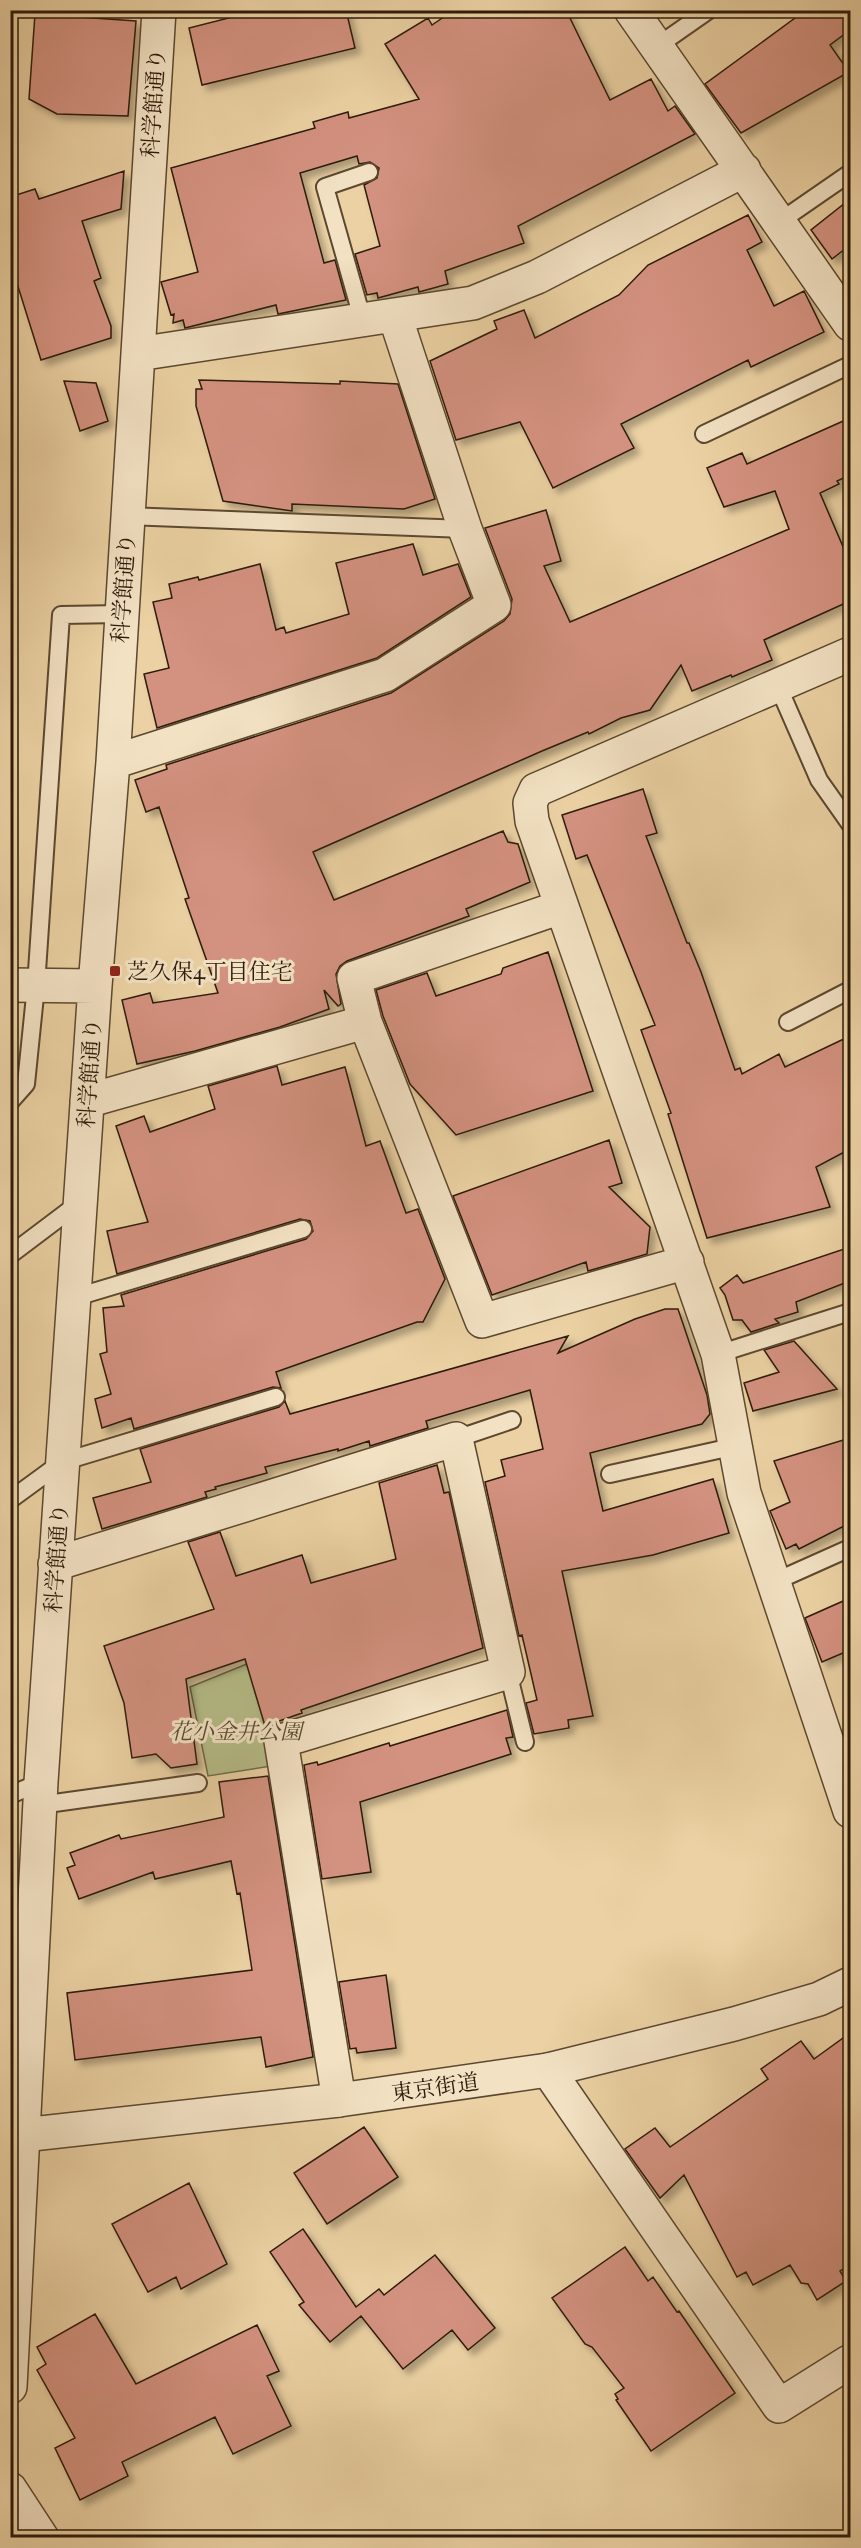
<svg xmlns="http://www.w3.org/2000/svg" width="861" height="2548" font-family="'IM FELL Double Pica','Noto Serif JP',serif">
<style>
.green{fill:#b5bc87;stroke:#716c48;stroke-width:1.5}
.building{fill:#d3917f;stroke:#2d1b0a;stroke-width:1.5;filter:url(#shadow)}
.lines{fill:none;stroke-linecap:round;stroke-linejoin:round}
.service-casing{stroke:#5c4830;stroke-width:20}
.minor-casing{stroke:#5c4830;stroke-width:36}
.tertiary-casing{stroke:#5c4830;stroke-width:36}
.service{stroke:#f2e1c3;stroke-width:16}
.minor{stroke:#f2e1c3;stroke-width:33}
.tertiary{stroke:#f2e1c3;stroke-width:33}
.poi-dot{fill:#8f2418;stroke:#f2e1c3;stroke-width:2}
.labels{text-anchor:middle;stroke-width:6;stroke-linejoin:round;paint-order:stroke}
.street-label{font-size:22px;fill:#2d1b0a;stroke:#f2e1c3}
.poi-label{font-size:22px;fill:#2d1b0a;stroke:#f2e1c3;text-anchor:start}
.park-label{font-size:22px;font-style:italic;fill:#564b30;stroke:#f2e1c3}
</style>
<defs>
<filter id="shadow"><feDropShadow dx="5.5" dy="5.5" stdDeviation="3" flood-color="#0004"/></filter>
</defs>
<rect width="100%" height="100%" fill="#ebd1a3"/>
<filter id="stains"><feTurbulence type="fractalNoise" baseFrequency=".00333" numOctaves="4"/><feColorMatrix values="0 0 0 0 .2 0 0 0 0 .09 0 0 0 0 .02 0 0 0 .5 -.17"/></filter>
<radialGradient id="worn" r=".72"><stop offset=".6" stop-color="#630" stop-opacity="0"/><stop offset="1" stop-color="#630" stop-opacity=".3"/></radialGradient>
<!-- green -->
<path class="green" d="M254 1661 284 1764 208 1776 190 1687Z"/>
<!-- building -->
<path class="building" d="M260 10H346L355 48 202 85 189 28Z
M454 10H566L610 100 651 79 668 111 675 106 695 134 518 226 524 243 445 271 448 284 419 292 418 287 378 298 377 293 367 295 355 254 380 246 364 185 377 178 379 168 370 162 359 164 357 156 300 173 324 263 335 260 346 300 278 314 276 305 185 328 183 320 173 323 174 314 171 315 161 282 198 272 171 168 315 128 313 122 348 112 349 118 419 99 385 44 428 18 432 25Z
M806 10H850V30L830 45 849 72 741 133 705 84Z
M35 14 136 21 128 116 57 114 29 99Z
M124 171 121 209 82 221 101 278 94 281 111 326V338L41 360 10 261V197L35 189 39 199Z
M850 199V245L832 259 811 230Z
M748 215 762 242 747 250 774 306 804 291 824 332 751 367 748 360 621 424 634 448 553 488 520 422 456 440 430 361 497 329 494 321 524 310 535 338 619 295 648 265Z
M199 380 340 384V381L398 384 435 499 404 509 292 504V511L223 501 196 406V389H202Z
M64 381 96 383 108 421 80 431Z
M850 418V475L837 481 839 484 820 493 850 563V601L764 640 772 660 732 677 731 675 692 691 681 665 650 710 621 718 589 734 588 732 542 751 313 852 334 900 503 831 508 842 518 844 530 882 466 909 469 916 347 961 340 966 336 974 341 1004 338 1006 324 990 329 1009 280 1027 195 1051 137 1064 122 1000 150 993 153 1003 218 993 185 899 189 898 159 807 146 812 135 780 167 769 166 765 391 693 504 621 510 614 512 599 485 528 546 510 561 561 544 566 570 622 789 529 775 491 724 507 707 468 742 453 747 464Z
M413 544 423 575 458 564 471 597 377 658 157 728 144 674 169 668 153 602 172 598 169 584 198 577 199 580 260 564 276 630 284 627 286 633 349 614 336 563Z
M643 789 657 833 646 836 687 943H689L701 972 735 1070 740 1068 742 1074 779 1054 785 1067 850 1036V1149L816 1167 830 1207 707 1238 668 1114 671 1113 641 1030 655 1025 587 855 576 859 562 815Z
M548 952 593 1091 456 1135 410 1084 383 1016 376 990 427 973 436 996 501 974 503 968Z
M277 1066 282 1085 345 1067 366 1146 380 1141 406 1213 418 1209 445 1279 423 1322H417L276 1372 281 1388 273 1387 134 1429 131 1418 102 1428 95 1399 111 1394 100 1354 107 1352 103 1308 124 1306 121 1295 306 1239 313 1231 310 1221 300 1219 117 1274 107 1231 148 1222 116 1126 144 1116 150 1132 215 1109 208 1086Z
M609 1140 622 1183 609 1187 650 1227 647 1254 588 1271 586 1262 492 1295 453 1196Z
M850 1247V1281L796 1302 798 1312 775 1319 779 1323 751 1332 742 1320H733L725 1295 720 1288 737 1275 743 1283Z
M665 1309H678L707 1395 710 1414 702 1424 590 1453 603 1511 713 1479 729 1533 653 1555 562 1571 593 1716 568 1720 569 1728 534 1734 526 1703 537 1700 522 1635 519 1636 485 1482 505 1476 501 1460 543 1449 530 1390 426 1421 428 1428 370 1446 369 1441 338 1451V1449L265 1467 267 1473 215 1487 216 1489 205 1492 207 1497 102 1529 93 1498 151 1482 140 1449 279 1407 285 1401 290 1414 568 1336 558 1353 635 1319Z
M794 1341 837 1389 753 1411 744 1383 779 1372 764 1350Z
M850 1438V1523L799 1549 796 1544 786 1549 770 1511 790 1502 774 1461Z
M437 1465 444 1493 449 1492 483 1648 301 1710 302 1713 265 1726 245 1659 186 1679 197 1764 171 1768 156 1754 132 1758 124 1703 104 1646 214 1609 188 1542 220 1532 236 1576 302 1555 311 1583 396 1559 379 1483Z
M850 1598V1650L822 1662 805 1618Z
M507 1710 513 1737 506 1738 511 1754 360 1802 371 1872 322 1879 304 1765 317 1762 318 1765 389 1743 390 1746Z
M268 1776 313 2057 266 2067 261 2037 75 2060 67 1993 252 1970 240 1893 237 1894 231 1861 155 1879 153 1872 79 1899 67 1868 75 1865 70 1853 119 1835 121 1839 224 1817 219 1782Z
M386 1975 396 2048 357 2053 356 2048 350 2049 339 1982Z
M850 2033V2265L840 2271 846 2281 817 2300 808 2284 801 2283 790 2265 753 2285 746 2272 737 2277 684 2175 660 2198 625 2149 655 2128 670 2147 768 2079 761 2069 801 2041 814 2059Z
M364 2127 398 2177 327 2224 294 2173Z
M189 2183 227 2264 181 2289 176 2277 148 2292 112 2224Z
M303 2229 356 2307 379 2289 384 2295 435 2255 495 2328 468 2350 452 2330 403 2369 361 2316 330 2342 299 2305 304 2302 270 2252Z
M625 2247 648 2281 653 2277 677 2312 679 2311 735 2393 651 2451 616 2400 618 2399 615 2394 624 2388 592 2347 585 2344 552 2298Z
M95 2314 136 2384 257 2325 279 2371 267 2376 291 2426 233 2454 215 2417 122 2462 128 2476 80 2500 55 2448 75 2438 37 2370 46 2364 37 2347Z"/>
<g class="lines">
<!-- service casing -->
<g class="service-casing">
<path id="service" d="M656 47 709 10
M779 222 850 173
M363 321 325 187 369 172
M704 434 850 365
M127 516 465 529
M778 686 819 780 850 824
M788 1022 850 990
M10 1102 26 1084 36 986 61 615 121 614
M10 1255 79 1203
M73 1298 303 1229
M718 1354 850 1312
M456 1439 512 1420
M610 1474 736 1446
M10 1500 62 1462 276 1397
M774 1582 850 1548
M508 1672 525 1742
M10 1795 41 1782
M40 1805 198 1783"/>
</g>
<!-- minor casing -->
<g class="minor-casing">
<path id="minor" d="M631 10 850 324
M138 354 473 303 537 277 744 170
M850 654 536 790 530 803 532 821 718 1354 744 1493 850 1811
M113 762 385 675 494 605 465 529 395 316
M561 907 354 978 365 1022 482 1321 687 1262
M10 985 95 986
M87 1101 365 1022
M55 1564 456 1439 508 1672 281 1741 339 2100
M548 2070 779 2406 849 2362 850 2364
M10 2387 41 1782 95 986 113 762 159 10
M10 2489 42 2538"/>
</g>
<!-- tertiary casing -->
<g class="tertiary-casing">
<path id="tertiary" d="M10 2143 23 2135 339 2100 548 2070 734 2024 819 1999 850 1984"/>
</g>
<!-- service -->
<use href="#service" class="service"/>
<!-- minor -->
<use href="#minor" class="minor"/>
<!-- tertiary -->
<use href="#tertiary" class="tertiary"/>
</g>
<!-- markers -->
<rect class="poi-dot" x="109" y="965" width="12" height="12" rx="3"/>
<g class="labels">
<!-- street labels -->
<g class="street-label">
<text transform="translate(153 103) rotate(-86)" y="8">科学館通り</text>
<text transform="translate(123 588) rotate(-86)" y="8">科学館通り</text>
<text transform="translate(89 1073) rotate(-86)" y="8">科学館通り</text>
<text transform="translate(56 1558) rotate(-86)" y="8">科学館通り</text>
<text transform="translate(435 2087) rotate(-8)" y="8">東京街道</text>
</g>
<!-- poi labels -->
<g class="poi-label">
<text x="127" y="979">芝久保4丁目住宅</text>
</g>
<!-- park labels -->
<g class="park-label">
<text x="236" y="1739">花小金井公園</text>
</g>
</g>
<!-- margin -->
<rect width="861" height="2548" fill="none" stroke="#ebd1a3" stroke-width="36"/>
<rect x="12" y="12" width="837" height="2524" fill="none" stroke="#2d1b0a" stroke-width="3"/>
<rect x="18" y="18" width="825" height="2512" fill="none" stroke="#2d1b0a" stroke-width="1.5"/>
<rect width="100%" height="100%" filter="url(#stains)"/>
<rect width="100%" height="100%" fill="url(#worn)"/>
</svg>
